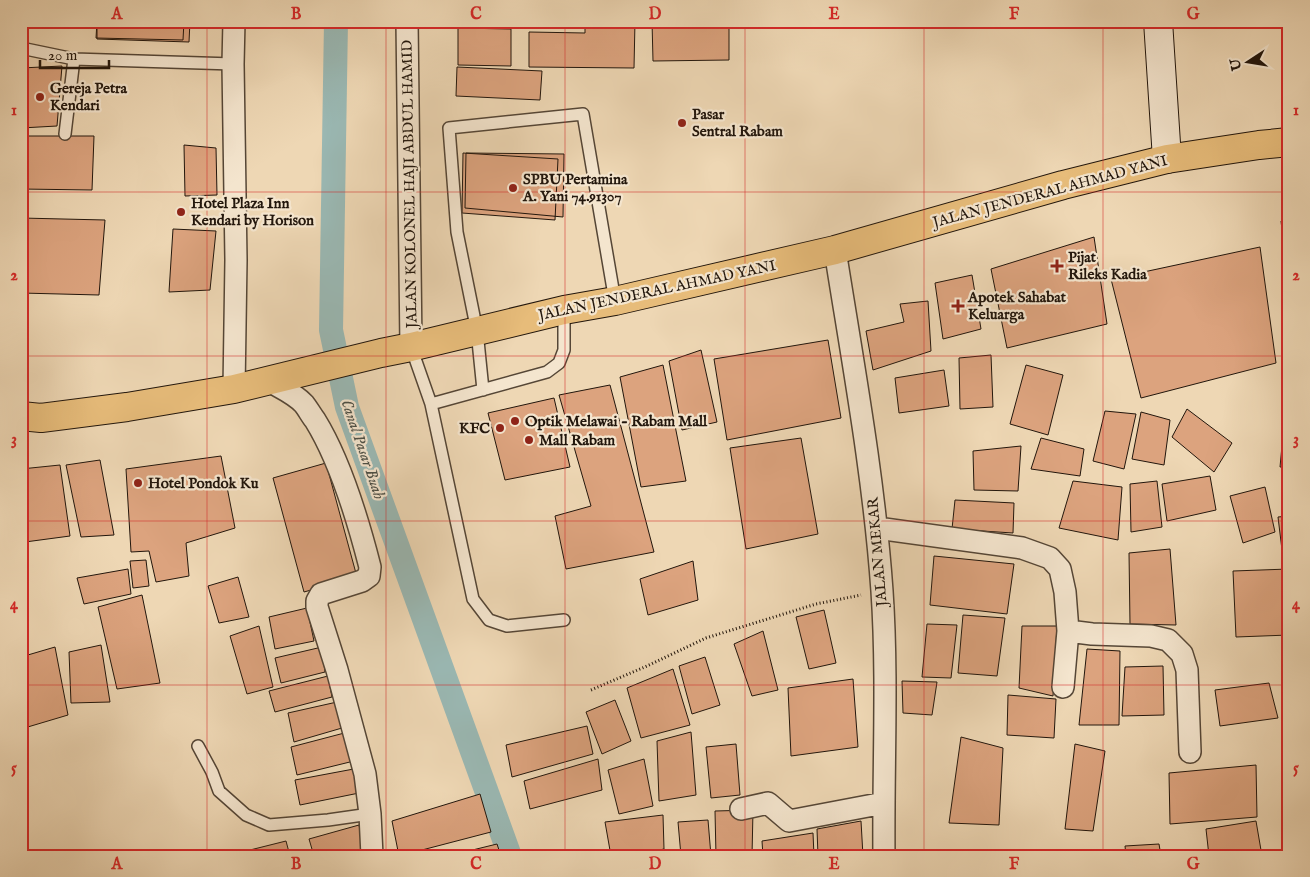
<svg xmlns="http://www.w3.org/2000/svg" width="1310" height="877" font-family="'IM FELL English',serif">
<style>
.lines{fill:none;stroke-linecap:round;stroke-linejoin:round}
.canal{stroke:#9ab8b3;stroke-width:24}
.building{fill:#dca37e;stroke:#22160c}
.lane-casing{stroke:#554636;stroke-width:14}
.street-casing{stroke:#554636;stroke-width:24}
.secondary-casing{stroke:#22160c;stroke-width:30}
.highway-casing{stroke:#22160c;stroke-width:30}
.path{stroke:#22160c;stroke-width:3;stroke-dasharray:1 2.5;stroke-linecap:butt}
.lane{stroke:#f4e5ce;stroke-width:11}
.street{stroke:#f4e5ce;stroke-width:21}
.secondary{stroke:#f4e5ce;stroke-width:28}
.highway{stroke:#e7bc7a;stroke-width:28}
.grid{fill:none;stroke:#d62828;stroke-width:1;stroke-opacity:0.55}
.poi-dot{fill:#8f2418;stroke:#f4e5ce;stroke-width:2}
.labels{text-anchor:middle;stroke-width:4.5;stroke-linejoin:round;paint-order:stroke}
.poi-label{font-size:15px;font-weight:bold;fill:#22160c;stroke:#f4e5ce;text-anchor:start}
.street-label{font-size:15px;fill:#22160c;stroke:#f4e5ce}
.water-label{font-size:16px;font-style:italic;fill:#4c4f46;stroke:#f4e5ce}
.neatline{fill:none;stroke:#d62828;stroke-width:2}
.grid-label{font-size:16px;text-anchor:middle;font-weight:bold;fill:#d62828}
</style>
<rect width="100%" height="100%" fill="#eed7b4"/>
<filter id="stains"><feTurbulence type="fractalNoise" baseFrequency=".004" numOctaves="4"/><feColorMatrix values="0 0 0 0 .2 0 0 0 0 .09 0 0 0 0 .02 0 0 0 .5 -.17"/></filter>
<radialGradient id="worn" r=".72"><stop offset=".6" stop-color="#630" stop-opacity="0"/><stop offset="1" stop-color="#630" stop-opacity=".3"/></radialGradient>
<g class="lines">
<!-- canal -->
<path class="canal" d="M336 21 331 330 347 407 510 856"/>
</g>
<!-- building -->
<path class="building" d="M97 21H190L189 42 97 39Z
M97 21H184L183 40 96 38Z
M585 21H635L634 68 529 67V32L585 33Z
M652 21H729V60L653 61Z
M458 28 511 29V66L458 65Z
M62 66 57 126 21 128V68Z
M457 67 542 71 540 100 456 96Z
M21 136H94L92 190 21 189Z
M184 145 216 148 217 195 185 196Z
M463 153 558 159 555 220 462 213Z
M466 153 564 154 563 217 465 208Z
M21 218 105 220 99 295 21 293Z
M1289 220V293L1281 221Z
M173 229 216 231 210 290 169 292Z
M1094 237 1107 324 1007 348 991 269Z
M1260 247 1276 363 1141 398 1111 279Z
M972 275 981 329 943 339 935 283Z
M928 301 931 351 873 370 866 331 904 322 900 304Z
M828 340 841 418 727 440 714 359Z
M1287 348H1289V392L1285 393Z
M701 350 717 422 682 430 669 361Z
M991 355 993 407 960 409 959 358Z
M663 365 686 481 641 487 620 377Z
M1026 365 1063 375 1048 435 1010 424Z
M944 370 949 406 899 413 895 378Z
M610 385 654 552 566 569 555 516 591 506 559 395Z
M554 398 570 467 505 480 488 413Z
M1282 404H1289V429L1282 428Z
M1187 409 1232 443 1214 472 1172 437Z
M1105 411 1136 414 1124 469 1093 461Z
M1141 412 1170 420 1164 465 1132 459Z
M1283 435H1289V467H1280Z
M801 438 818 534 746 549 730 448Z
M1041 438 1084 449 1080 476 1031 469Z
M1021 446 1018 491 974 490 973 451Z
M221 456 235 528 186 543 189 576 156 582 149 551 131 552 126 469Z
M100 460 114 535 81 537 66 465Z
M326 463 357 577 304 592 273 478Z
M60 465 70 536 25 542 21 517V469Z
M1210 476 1216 510 1167 521 1162 484Z
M1073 481 1122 487 1118 540 1059 528Z
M1157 481 1162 527 1131 532 1130 484Z
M1265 487 1275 532 1243 543 1230 496Z
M955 500 1014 503 1013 533 952 529Z
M1289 516V549L1282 550 1278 517Z
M1170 549 1176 625 1130 624 1129 553Z
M934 556 1014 564 1007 614 930 605Z
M146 560 149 586 133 588 130 561Z
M693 561 698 600 648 615 640 579Z
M128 569 131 594 84 604 77 578Z
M1289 569V635L1236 637 1233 571Z
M238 577 249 617 219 623 208 586Z
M142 595 160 683 117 689 98 607Z
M307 608 314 641 275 649 269 617Z
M824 610 836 663 809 669 796 617Z
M963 615 1005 618 997 676 958 673Z
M927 624 957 625 951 678 922 677Z
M259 626 273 687 247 694 230 636Z
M1022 626H1057L1053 696 1019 688Z
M763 631 778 690 752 696 734 644Z
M101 645 110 702 71 703 69 652Z
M55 647 68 715 21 729V657Z
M322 647 325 672 281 683 275 658Z
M1087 649 1120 651 1119 725H1079Z
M705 657 720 705 692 714 679 666Z
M1163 666 1164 715 1122 716 1125 667Z
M673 669 690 725 641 738 627 688Z
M328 676 332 697 275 712 269 691Z
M853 679 858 747 791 756 788 688Z
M902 681 937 682 932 715 903 713Z
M1269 683 1278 718 1220 726 1215 690Z
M1008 695 1056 699 1054 738 1007 735Z
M615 700 631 741 602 754 586 712Z
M337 702 342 728 294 742 288 713Z
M587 726 593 754 512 777 506 745Z
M352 731 358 760 297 775 291 747Z
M691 732 696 795 659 801 657 741Z
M961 737 1003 748 999 825 949 823Z
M736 744 740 795 711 798 706 747Z
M1075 744 1105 751 1093 831 1065 829Z
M598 759 602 790 530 809 524 781Z
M644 759 653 806 619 814 608 770Z
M1256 765 1257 817 1170 824 1169 773Z
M359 768 364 792 300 805 295 780Z
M480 794 491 832 399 856 392 821Z
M753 810 752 856H716L715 811Z
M663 815 664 849 630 856H611L605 822Z
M708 820 711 856H681L678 822Z
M861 821 863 856H818L817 829Z
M1256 821 1262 856H1209L1206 829Z
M359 825 365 856H314L309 839Z
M813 833 814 856H763L762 841Z
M286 841 290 856H243L242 852Z
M497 844 501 856H448Z
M1159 844 1161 856H1126L1125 846Z"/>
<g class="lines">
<!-- lane casing -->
<g class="lane-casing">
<path id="lane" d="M21 48 74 59 233 64
M65 134 74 59
M411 347 431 404 473 599 489 620 507 626 564 620
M483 390 477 331 457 232 449 128 583 114 615 301
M431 404 547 372 559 363 564 350V311
M198 746 212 772 219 791 246 815 269 825 328 820 370 814"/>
</g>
<!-- street casing -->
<g class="street-casing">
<path id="street" d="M407 21 411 347
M835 250C853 364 874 477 882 591 888 679 883 768 884 856
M269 381C281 388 295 394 304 404 308 409 311 415 315 420 341 462 358 520 370 567L369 576 362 581 321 594 317 601V607L337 670 365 774 370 814 372 856
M234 389 236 260 233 64 234 21
M877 528 1022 548 1050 558 1060 569 1065 592 1068 631 1092 634 1151 636 1168 640 1182 654 1187 670 1190 752
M1063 687 1068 631
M741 809 768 803 789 821 884 803"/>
</g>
<!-- secondary casing -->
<g class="secondary-casing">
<path id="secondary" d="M1158 21 1167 159"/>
</g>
<!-- highway casing -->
<g class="highway-casing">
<path id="highway" d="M21 416 41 418 127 407 234 389 381 353 411 347 564 310 615 301 835 250 1063 185 1167 159 1259 145 1289 142"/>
</g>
<!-- path -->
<path class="path" d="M591 690 647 666 706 638 816 604 861 595"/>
<!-- lane -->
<use href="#lane" class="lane"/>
<!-- street -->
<use href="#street" class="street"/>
<!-- secondary -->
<use href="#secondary" class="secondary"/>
<!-- highway -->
<use href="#highway" class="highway"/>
</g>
<!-- grid -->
<path class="grid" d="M207 21V856M386 21V856M565 21V856M745 21V856M924 21V856M1103 21V856M21 192H1289M21 356H1289M21 521H1289M21 685H1289"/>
<!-- markers -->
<g class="poi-dot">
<circle cx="40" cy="97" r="5"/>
<circle cx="682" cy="123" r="5"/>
<circle cx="513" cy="188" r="5"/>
<circle cx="181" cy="212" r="5"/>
<path d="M1054.5 258.5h5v5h5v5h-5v5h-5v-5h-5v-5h5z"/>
<path d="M955.5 298.5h5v5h5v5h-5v5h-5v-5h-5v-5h5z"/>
<circle cx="515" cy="421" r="5"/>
<circle cx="500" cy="428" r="5"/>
<circle cx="529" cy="440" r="5"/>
<circle cx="138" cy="483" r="5"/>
</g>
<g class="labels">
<!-- poi labels -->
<g class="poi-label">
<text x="50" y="93">Gereja Petra<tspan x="50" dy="17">Kendari</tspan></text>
<text x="692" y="119">Pasar<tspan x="692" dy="17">Sentral Rabam</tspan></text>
<text x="523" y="184">SPBU Pertamina<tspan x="523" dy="17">A. Yani 74.91307</tspan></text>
<text x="191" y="208">Hotel Plaza Inn<tspan x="191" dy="17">Kendari by Horison</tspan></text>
<text x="1068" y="262">Pijat<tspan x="1068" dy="17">Rileks Kadia</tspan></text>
<text x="968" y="302">Apotek Sahabat<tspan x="968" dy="17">Keluarga</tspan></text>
<text x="525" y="426">Optik Melawai - Rabam Mall</text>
<text x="490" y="433" text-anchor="end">KFC</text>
<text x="539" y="445">Mall Rabam</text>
<text x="148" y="488">Hotel Pondok Ku</text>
</g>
<!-- street labels -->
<g class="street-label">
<text transform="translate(409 184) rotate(-91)" y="5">JALAN KOLONEL HAJI ABDUL HAMID</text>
<text transform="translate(1050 191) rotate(-15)" y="5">JALAN JENDERAL AHMAD YANI</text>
<text transform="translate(657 290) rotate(-12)" y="5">JALAN JENDERAL AHMAD YANI</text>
<text transform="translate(877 552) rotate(-95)" y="5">JALAN MEKAR</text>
</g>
<!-- water labels -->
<g class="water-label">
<text transform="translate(364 449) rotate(71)" y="6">Canal Pasar Buah</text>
</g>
</g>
<!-- margin -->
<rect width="1310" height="877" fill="none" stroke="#eed7b4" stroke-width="55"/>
<!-- north arrow -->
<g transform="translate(1248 62) rotate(258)" stroke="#f4e5ce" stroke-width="4" paint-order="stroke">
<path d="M0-4L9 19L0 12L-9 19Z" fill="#22160c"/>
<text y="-8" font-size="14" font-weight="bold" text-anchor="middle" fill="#22160c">U</text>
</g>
<!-- scale -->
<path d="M40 60v8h69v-8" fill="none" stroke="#22160c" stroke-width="2.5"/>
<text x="48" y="60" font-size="15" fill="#22160c" stroke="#f4e5ce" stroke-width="4" paint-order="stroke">20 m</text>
<rect x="28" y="28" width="1254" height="822" class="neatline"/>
<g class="grid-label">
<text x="117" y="19">A</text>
<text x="296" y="19">B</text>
<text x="476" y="19">C</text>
<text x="655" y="19">D</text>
<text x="834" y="19">E</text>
<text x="1014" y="19">F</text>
<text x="1193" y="19">G</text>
<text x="14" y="115">1</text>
<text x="1296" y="115">1</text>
<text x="14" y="280">2</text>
<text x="1296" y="280">2</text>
<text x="14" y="444">3</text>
<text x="1296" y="444">3</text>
<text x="14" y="609">4</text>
<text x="1296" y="609">4</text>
<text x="14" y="773">5</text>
<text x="1296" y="773">5</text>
<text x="117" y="869">A</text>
<text x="296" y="869">B</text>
<text x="476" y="869">C</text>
<text x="655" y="869">D</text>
<text x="834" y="869">E</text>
<text x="1014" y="869">F</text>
<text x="1193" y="869">G</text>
</g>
<rect width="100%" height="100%" filter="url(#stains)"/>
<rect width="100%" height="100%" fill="url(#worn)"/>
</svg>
